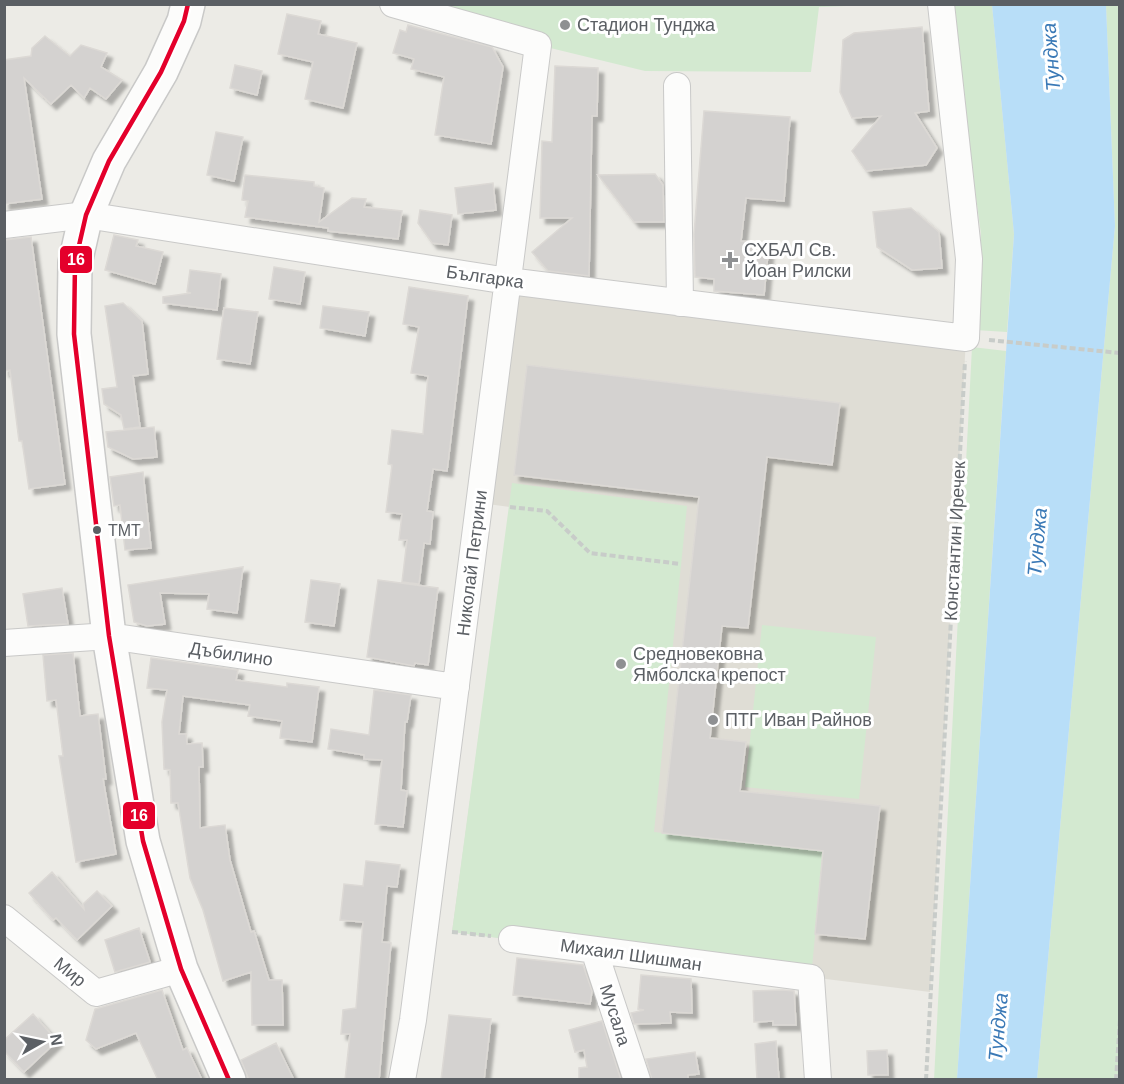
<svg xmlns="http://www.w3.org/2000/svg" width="1124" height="1084" font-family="Arial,sans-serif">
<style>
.education{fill:#dfddd5}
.green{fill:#d3e9d0}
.water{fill:#b8def8}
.building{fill:#d4d2d0;stroke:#dcd9d5;stroke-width:1.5;filter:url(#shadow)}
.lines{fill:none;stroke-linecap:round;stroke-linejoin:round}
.minor-casing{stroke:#c9c9c8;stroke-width:28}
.tertiary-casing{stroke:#c9c9c8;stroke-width:36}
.path{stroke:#c8ccc9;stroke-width:4;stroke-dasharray:6 3;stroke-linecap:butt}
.minor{stroke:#fcfcfb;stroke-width:26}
.tertiary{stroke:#fcfcfb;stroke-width:33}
.bus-1-casing{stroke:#fff;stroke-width:9}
.bus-1{stroke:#e4002b;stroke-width:4.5}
.poi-dot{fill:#8e9092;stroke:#fff;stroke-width:2}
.bus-dot{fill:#5b5f64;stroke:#fff;stroke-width:2}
.labels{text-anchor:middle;stroke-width:6;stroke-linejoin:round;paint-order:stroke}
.bus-label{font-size:16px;fill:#5b5f64;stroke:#fff;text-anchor:start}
.poi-label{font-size:18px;fill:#5b5f64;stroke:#fff;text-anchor:start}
.street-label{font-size:18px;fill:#5b5f64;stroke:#fff}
.water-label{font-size:20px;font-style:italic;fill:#3a79b6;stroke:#fff}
.line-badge{stroke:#fff;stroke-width:2}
.badge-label{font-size:16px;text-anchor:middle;font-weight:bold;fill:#fff}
</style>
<defs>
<filter id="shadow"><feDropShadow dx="5.5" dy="5.5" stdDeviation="1.5" flood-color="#0004"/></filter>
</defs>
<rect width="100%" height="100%" fill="#ecebe6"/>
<!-- education -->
<path class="education" d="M508 281 966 338 930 992 452 932 510 507 480 503Z"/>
<!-- green -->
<path class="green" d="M393 5H874L819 7 811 72 645 71 538 45Z
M950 5H992L1014 234 1007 332 975 330 981 234Z
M1106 5H1119V1079L1037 1080 1115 226Z
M972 347 1006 351 957 1079 934 1080Z
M512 483 687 506 654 832 823 851 811 978 452 932Z
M762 625 876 637 859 799 745 787Z"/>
<!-- water -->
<path class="water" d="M992 5H1106L1115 226 1037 1080 957 1079 1014 234Z"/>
<!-- building -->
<path class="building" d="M287 14 321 21 318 34 357 43 343 108 305 99 313 62 278 54Z
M408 25 492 47 503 67 491 144 435 135 444 77 411 69 414 59 393 53 400 30 406 32Z
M922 27 929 111 915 113 937 148 926 165 866 171 852 151 881 116 852 118 840 92 843 40 854 33Z
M45 36 70 56 81 45 107 53 101 67 122 80 106 99 90 88 84 98 71 85 51 104 24 78 42 199 4 204V60L31 56 32 48Z
M235 65 262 71 257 95 230 88Z
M555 66 598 68 597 116H592L589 276 548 271 532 252 572 218H540L542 141 552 142Z
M704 111 790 117 784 201 746 198 741 241 769 243 764 295 714 291V279L695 277 694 234Z
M216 132 243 137 234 181 207 175Z
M655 174 663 185 664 222H634L598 175Z
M245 175 314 182V186L324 188 319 222 352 198 366 199 364 207 402 211 398 239 328 231V228L245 217 248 201 242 200Z
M493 183 496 210 458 214 455 188Z
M911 208 939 232 942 268 912 270 877 247 873 212Z
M420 210 452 215 448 245 432 243 418 223Z
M114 235 138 240 136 246 163 252 155 284 105 270Z
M31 237 65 484 29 489 22 441H19L10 370 4 371V240Z
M274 267 305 272 300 304 269 299Z
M190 270 221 274 217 310 163 303V297L191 293 187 292Z
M409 287 468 296 447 471 433 469 427 511 433 512 430 544 424 543 419 584 402 582 407 540H399L402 514 386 512 392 465 388 464 392 430 423 434 428 376 411 373 419 327 403 324Z
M123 303 142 321 148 374 133 376 140 427 124 429 121 415 104 404 102 389 117 387 105 306Z
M323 306 369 312 365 336 320 328Z
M224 308 258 312 250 364 217 359Z
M527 365 840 403 832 465 767 457 748 628 722 626 710 738 746 742 740 791 880 806 865 939 815 934 823 851 662 833 699 497 514 475Z
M154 427 157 457 133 459 108 447 106 432Z
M143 472 151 548 125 550 120 505 114 506 110 477Z
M243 567 237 613 207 609 209 594 160 593 165 624 147 626 134 622 128 585Z
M311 580 340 584 334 626 305 622Z
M378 580 438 588 428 665 415 663 414 666 367 657Z
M62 588 68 624 28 626 23 594Z
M73 653 80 716 98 714 106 779H103L116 854 76 862 59 756H63L56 700 47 701 43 655Z
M151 658 238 670 236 680 287 687V683L319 687 312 742 280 738 282 721 248 716 250 705 183 696 179 734H186L187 744 202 743 203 767H199L200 828 225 825 230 860 251 932 254 931 269 980H282L283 1025H252L251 972 223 981 203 910 190 878 178 803H171L170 770 164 769 162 722 167 690 147 688Z
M374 690 411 695 407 722H405L401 790 407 791 403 827 375 824 382 760 364 759V755L328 749 331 729 369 735Z
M366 861 400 865 397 887 387 886 382 942 391 943 379 1080H345L350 1034H341L343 1010 356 1008 363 922 340 920 344 884 363 886Z
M52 872 84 909 83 904 97 891 112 906 77 940 56 918 53 920 29 893Z
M139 928 150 962 115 972 105 940Z
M517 958 583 965 592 991 590 1004 513 995Z
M641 975 691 979 692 1013 670 1012 671 1023 634 1024 631 1013 644 1010 638 1009Z
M162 990 183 1050 187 1048 202 1080H158L136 1033 96 1049 86 1040 95 1009Z
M783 990 794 991 796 1025H773V1021L754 1022 753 991Z
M33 1014 57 1041 24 1072 4 1051V1040Z
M449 1015 491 1019 484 1080H441Z
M602 1021 621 1080H579V1068L587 1067 584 1050 575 1052 569 1030Z
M776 1041 779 1080H757L755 1044Z
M276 1043 294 1080H249L241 1060Z
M887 1050 888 1075H868L867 1051Z
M695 1052 699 1074 688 1075V1080H652L646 1059Z"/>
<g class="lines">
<!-- minor casing -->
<g class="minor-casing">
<path id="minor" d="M393 4 538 45 413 1020 402 1080
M677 86 680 303
M4 225 86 215 508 281 966 338 969 259 941 4
M4 643 109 636 456 687
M4 918 96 993 181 969
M512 939 811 978 818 1080
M594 950 637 1080"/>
</g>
<!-- tertiary casing -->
<g class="tertiary-casing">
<path id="tertiary" d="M188 4 184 21 161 72 109 161 86 215 75 263 74 334 109 636 143 841 181 969 229 1080"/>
</g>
<!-- path -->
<path class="path" d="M989 340 1120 353
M510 507 547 511 590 553 681 564
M452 932 491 936
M926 1080 965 361
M1116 1080 1120 1019"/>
<!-- minor -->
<use href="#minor" class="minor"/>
<!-- tertiary -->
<use href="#tertiary" class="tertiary"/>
<!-- bus-1 casing -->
<g class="bus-1-casing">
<path id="bus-1" d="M188 4 184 21 161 72 109 161 86 215 75 263 74 334 109 636 143 841 181 969 229 1080"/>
</g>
<!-- bus-1 -->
<use href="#bus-1" class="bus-1"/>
</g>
<!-- markers -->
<g class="poi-dot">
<circle cx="565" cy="25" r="6"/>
<path d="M727 251h6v6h6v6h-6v6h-6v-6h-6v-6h6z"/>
<circle cx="621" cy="664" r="6"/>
<circle cx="713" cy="720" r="6"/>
</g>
<circle class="bus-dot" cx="97" cy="530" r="5"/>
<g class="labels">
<!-- bus labels -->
<g class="bus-label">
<text x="108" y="536">ТМТ</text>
</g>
<!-- poi labels -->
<g class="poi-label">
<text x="577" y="31">Стадион Тунджа</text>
<text x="744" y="256">СХБАЛ Св.<tspan x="744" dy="21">Йоан Рилски</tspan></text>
<text x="633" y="660">Средновековна<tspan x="633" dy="21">Ямболска крепост</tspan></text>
<text x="725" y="726">ПТГ Иван Райнов</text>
</g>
<!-- street labels -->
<g class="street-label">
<text transform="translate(485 277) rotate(8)" y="6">Българка</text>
<text transform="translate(955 541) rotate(-87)" y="6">Константин Иречек</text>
<text transform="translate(472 563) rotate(-83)" y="6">Николай Петрини</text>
<text transform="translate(231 654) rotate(8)" y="6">Дъбилино</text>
<text transform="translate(631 955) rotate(8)" y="6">Михаил Шишман</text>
<text transform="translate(70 972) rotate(39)" y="6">Мир</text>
<text transform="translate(615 1015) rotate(72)" y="6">Мусала</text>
</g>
<!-- water labels -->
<g class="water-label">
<text transform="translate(1051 57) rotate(-94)" y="7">Тунджа</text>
<text transform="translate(1037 542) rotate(-85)" y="7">Тунджа</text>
<text transform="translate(998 1027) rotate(-85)" y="7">Тунджа</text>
</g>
</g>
<g class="line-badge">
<rect x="59" y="245" width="34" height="29" rx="6" fill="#e4002b"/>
<rect x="122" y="801" width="34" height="29" rx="6" fill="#e4002b"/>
</g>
<g class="badge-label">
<text x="76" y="265">16</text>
<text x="139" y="821">16</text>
</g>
<!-- border -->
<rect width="1124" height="1084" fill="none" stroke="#5b5f64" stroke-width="12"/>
<!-- north arrow -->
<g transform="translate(42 1042) rotate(81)" stroke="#ffffff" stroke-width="4.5" paint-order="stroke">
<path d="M0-4.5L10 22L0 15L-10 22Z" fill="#5b5f64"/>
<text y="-9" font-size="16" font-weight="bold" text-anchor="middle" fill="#5b5f64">N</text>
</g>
</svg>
